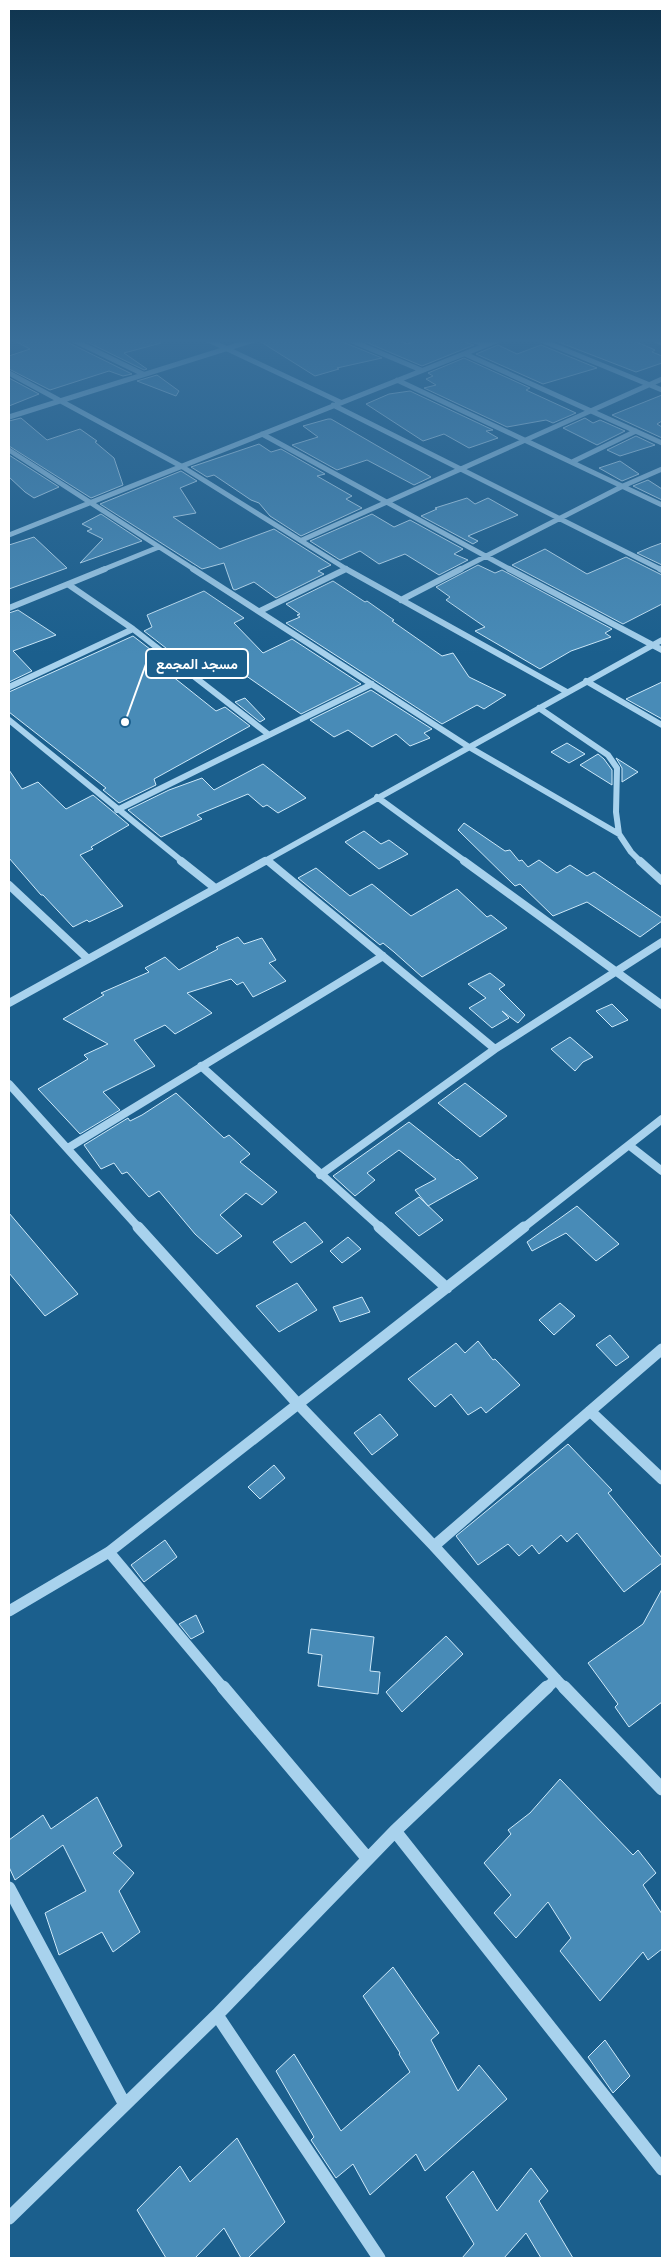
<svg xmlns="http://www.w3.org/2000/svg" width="671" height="2267" font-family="'DM Sans',Vazirmatn,sans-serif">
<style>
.building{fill:#488bb7;stroke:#cde9fa}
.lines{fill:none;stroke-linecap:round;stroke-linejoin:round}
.minor-far4{stroke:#a8d2ed;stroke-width:5}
.minor-far3{stroke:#a8d2ed;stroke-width:6}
.minor-far2{stroke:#a8d2ed;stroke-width:8}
.minor-far1{stroke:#a8d2ed;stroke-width:11}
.minor{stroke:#a8d2ed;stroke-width:13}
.leader{fill:none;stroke:#fff;stroke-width:2}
.callout-dot{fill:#fff;stroke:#1b5f8d;stroke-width:2}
.callout{fill:#1b5f8d;stroke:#fff;stroke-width:2}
.callout-label{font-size:14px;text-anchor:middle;font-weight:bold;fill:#fff}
</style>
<rect width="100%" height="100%" fill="#1b5f8d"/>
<!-- building -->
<path class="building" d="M9 338H65L67 342 132 374 123 376 109 371 50 390 9 369V356L30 349Z
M79 338H160L161 343 124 353 147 369 144 370Z
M264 338H341L343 342 382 358 337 368 339 369 315 376 261 342Z
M356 338H396L407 344 424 338H462L464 342 474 345 422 366Z
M558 338H628L655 350 652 352 662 356V363L636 372 553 340Z
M498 345 517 354 541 345 597 368 543 384 476 354Z
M464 358 530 388 526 390 576 413 553 423 546 420 507 427 424 388 436 385 426 379 433 376 428 373Z
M157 375 179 391 176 396 137 381Z
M9 378 39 394 9 406Z
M410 391 493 430 486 431 498 438 469 448 444 434 423 441 366 404 389 394Z
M662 395V421L657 424 662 427V438L612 415Z
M21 418 47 440 80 429 97 441 95 442 114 458 123 485 91 498 9 446V421Z
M585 418 593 423 600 420 625 431 597 445 563 428Z
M328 419H331L431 477 414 485 367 460 337 470 292 445 318 437 303 426Z
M636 436 655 445 620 456 607 450Z
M259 444 271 452 281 449 325 474 317 476 352 496 346 499 362 508 301 536 270 516 259 503 251 500 214 475 207 477 191 467Z
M9 455 59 487 34 498 25 492 9 477Z
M620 461 639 474 622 481 599 468Z
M181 471 197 481 180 488 196 513 173 517 220 549 274 529 331 565 318 571 324 574 276 598 254 582 235 590 233 589 224 563 202 569 100 504Z
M648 480 662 489V500L633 486Z
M467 498 475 504 488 498 518 515 468 536 478 541 473 544 421 516 437 509 435 508Z
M101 514 142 541 80 563 103 539 87 531 92 529 82 524Z
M372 514 394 527 410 520 463 549 454 554 468 560 439 575 405 554 379 564 360 551 340 560 310 541Z
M34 537 67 568 9 589V545Z
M662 543V565L637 553 651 547Z
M545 549 587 574 626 557 662 575V604L623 624 512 565Z
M478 565 495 573 502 570 612 629 605 633 611 637 571 651 540 669 475 631 485 627 446 600 450 597 436 587Z
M333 581 365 602 367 601 394 620 392 621 442 656 453 653 469 677 506 695 484 709 477 705 442 724 286 623 300 617 297 615 300 614 286 604Z
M204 591 244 618 234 623 263 653 292 639 361 684 301 714 219 657 215 662 193 669 144 631 152 627 147 615Z
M18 610 56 635 13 651 32 671 9 682V613Z
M133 636 181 673 172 676 216 711 225 707 250 726 154 779 156 785 119 803 103 790 106 788 9 712V692Z
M662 682V719L626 699Z
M371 690 432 729 424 733 430 738 410 746 396 734 372 747 348 730 334 737 310 720Z
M245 698 265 719 260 722 235 702Z
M567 743 585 754 569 763 551 752Z
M598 754 604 759 612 770V785L580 765Z
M616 758 638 772 622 782V768Z
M263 764 306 798 278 813 267 805 263 807 248 794 197 815 202 819 161 837 128 810 169 790 202 778 214 790Z
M9 770 22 789 38 782 66 809 93 795 129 825 91 847 93 849 80 855 123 906 89 922 87 920 73 927 43 895H41L9 858Z
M464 823 505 851 510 850 519 861 522 860 528 867 539 860 557 873 570 865 587 876 594 872 662 918V921L640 937 587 902 553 916 520 884 515 886 458 830Z
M364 831 381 844 389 840 408 854 379 869 345 842Z
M316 868 350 896 372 884 411 916 457 889 487 917 491 915 507 928 422 977 394 952 383 943 380 945 298 878Z
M238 937 244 944 262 938 276 960 269 963 286 981 253 997 243 982 237 985 231 979 187 993 212 1013 175 1034 165 1025 134 1040 155 1066 103 1092 120 1110 80 1134 38 1089 88 1059 84 1055 108 1044 63 1019 104 995 101 993 149 972 145 968 165 957 179 970 218 949 216 947Z
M490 973 505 985 499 989 525 1015 518 1023 502 1011 509 1018 492 1028 469 1008 486 998 468 984Z
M612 1004 628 1020 612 1027 596 1011Z
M570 1037 593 1057 583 1062 575 1071 551 1049Z
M465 1083 507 1116 480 1137 438 1103Z
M176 1093 224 1138 229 1135 250 1154 240 1162 277 1192 262 1205 246 1193 220 1215 242 1236 217 1254 195 1234 159 1191 149 1197 127 1172 122 1174 114 1163 101 1169 84 1145 128 1118 130 1121 142 1115Z
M409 1122 457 1160 458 1159 478 1178 428 1206 415 1190 436 1179 399 1150 367 1173 375 1180 355 1196 333 1176Z
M419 1197 443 1220 419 1236 395 1213Z
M577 1206 619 1244 596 1261 566 1233 532 1251 527 1242Z
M9 1213 78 1294 45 1316 9 1273Z
M305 1222 323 1242 291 1263 273 1242Z
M348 1237 361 1249 342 1263 330 1251Z
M297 1283 317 1310 279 1332 256 1306Z
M362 1297 370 1312 340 1322 333 1307Z
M560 1303 575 1316 554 1335 539 1320Z
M610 1335 629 1357 616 1366 596 1345Z
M478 1341 493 1360 495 1359 520 1385 486 1413 481 1407 468 1415 451 1394 435 1407 408 1379 456 1343 465 1353Z
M380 1414 398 1435 372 1455 354 1433Z
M568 1444 612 1490 608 1493 662 1558V1563L624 1592 577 1533 567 1542 561 1535 539 1554 532 1545 519 1556 508 1544 478 1565 456 1536Z
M274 1465 285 1478 260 1499 248 1487Z
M165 1540 177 1557 144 1582 131 1565Z
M662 1589V1702L629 1727 615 1707 618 1704 588 1663 643 1624Z
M196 1615 204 1632 191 1639 179 1624Z
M311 1629 374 1637 370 1671 380 1672 378 1694 318 1686 322 1655 308 1653Z
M446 1636 463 1654 402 1712 386 1692Z
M560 1779 633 1855 638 1850 656 1873 643 1885 662 1914V1949L648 1960 643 1952 600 2001 560 1951 571 1938 548 1902 516 1938 494 1913 511 1895 484 1863 511 1834 508 1830 530 1813Z
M97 1797 122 1846 113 1853 134 1873 119 1891 140 1932 113 1952 102 1932 59 1955 45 1913 86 1891 63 1845 15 1880 9 1867V1840L43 1815 51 1829Z
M393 1967 439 2033 431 2040 458 2091 479 2065 507 2099 425 2171 416 2154 370 2195 353 2164 336 2178 311 2140 314 2137 276 2071 294 2054 341 2131 410 2072 399 2054 400 2053 363 1996Z
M605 2040 630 2076 613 2093 588 2057Z
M237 2138 285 2222 248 2258H241L224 2228 195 2258H166L137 2210 180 2166 190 2182Z
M531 2168 548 2191 539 2201 573 2258H541L526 2233 504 2258H462L474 2244 446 2197 473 2171 497 2211Z"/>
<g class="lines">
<!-- minor-far4 -->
<path class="minor-far4" d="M69 338 143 374
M204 338 340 402
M345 338 421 370
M466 338 485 345
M536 338 662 390
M649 338 662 343
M465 354 662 443
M9 373 181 466 348 570
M397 380 662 505
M333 405 662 570
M9 417 260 338
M262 434 511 570
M9 450 195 570
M572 462 636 431
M9 535 504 338
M302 540 662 379
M102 570 159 547
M343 570 346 569
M459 570 623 486 662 469"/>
<!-- minor-far3 -->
<path class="minor-far3" d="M193 569 469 747 619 834 631 852 641 862
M346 569 567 692
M509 569 662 650
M660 569 662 570
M69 585 133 629 268 734
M401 600 461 569
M9 608 105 569
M260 611 346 569
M586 681 662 725
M9 687 133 629
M539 708 608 755 617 768 616 812 619 834
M9 720 183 862
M377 797 466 862
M117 810 372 684
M267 860 269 862
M263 862 662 640"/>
<!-- minor-far2 -->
<path class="minor-far2" d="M181 861 215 888
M268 861 495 1049
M464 861 662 1005
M640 861 662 881
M9 885 87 958
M9 1003 265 861
M201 1066 381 1228
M9 1084 139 1228
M630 1146 662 1171
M68 1148 383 956
M320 1175 495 1049 662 942
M523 1228 662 1119"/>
<!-- minor-far1 -->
<path class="minor-far1" d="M138 1227 297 1403 434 1546 565 1689
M379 1227 447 1288
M590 1411 662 1479
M434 1546 662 1349
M109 1552 224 1689
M9 1611 109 1552 524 1227
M546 1689 556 1679"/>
<!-- minor -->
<path class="minor" d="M223 1687 368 1859
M564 1687 662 1789
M395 1831 662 2169
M9 1888 125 2105
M217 2015 379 2258
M9 2218 217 2015 395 1831 547 1687"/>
</g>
<!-- sky -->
<linearGradient id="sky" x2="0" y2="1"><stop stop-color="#0f344e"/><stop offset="0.52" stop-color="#396f9a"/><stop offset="1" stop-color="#396f9a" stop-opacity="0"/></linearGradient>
<rect width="671" height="655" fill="url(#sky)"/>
<!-- callouts -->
<path class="leader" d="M125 722L146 664"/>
<circle class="callout-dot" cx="125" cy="722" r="5"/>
<rect class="callout" x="146" y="649" width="102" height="29" rx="5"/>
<g class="callout-label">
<text x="197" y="669">مسجد المجمع</text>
</g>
<!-- border -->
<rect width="671" height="2267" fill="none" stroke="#ffffff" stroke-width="20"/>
</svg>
